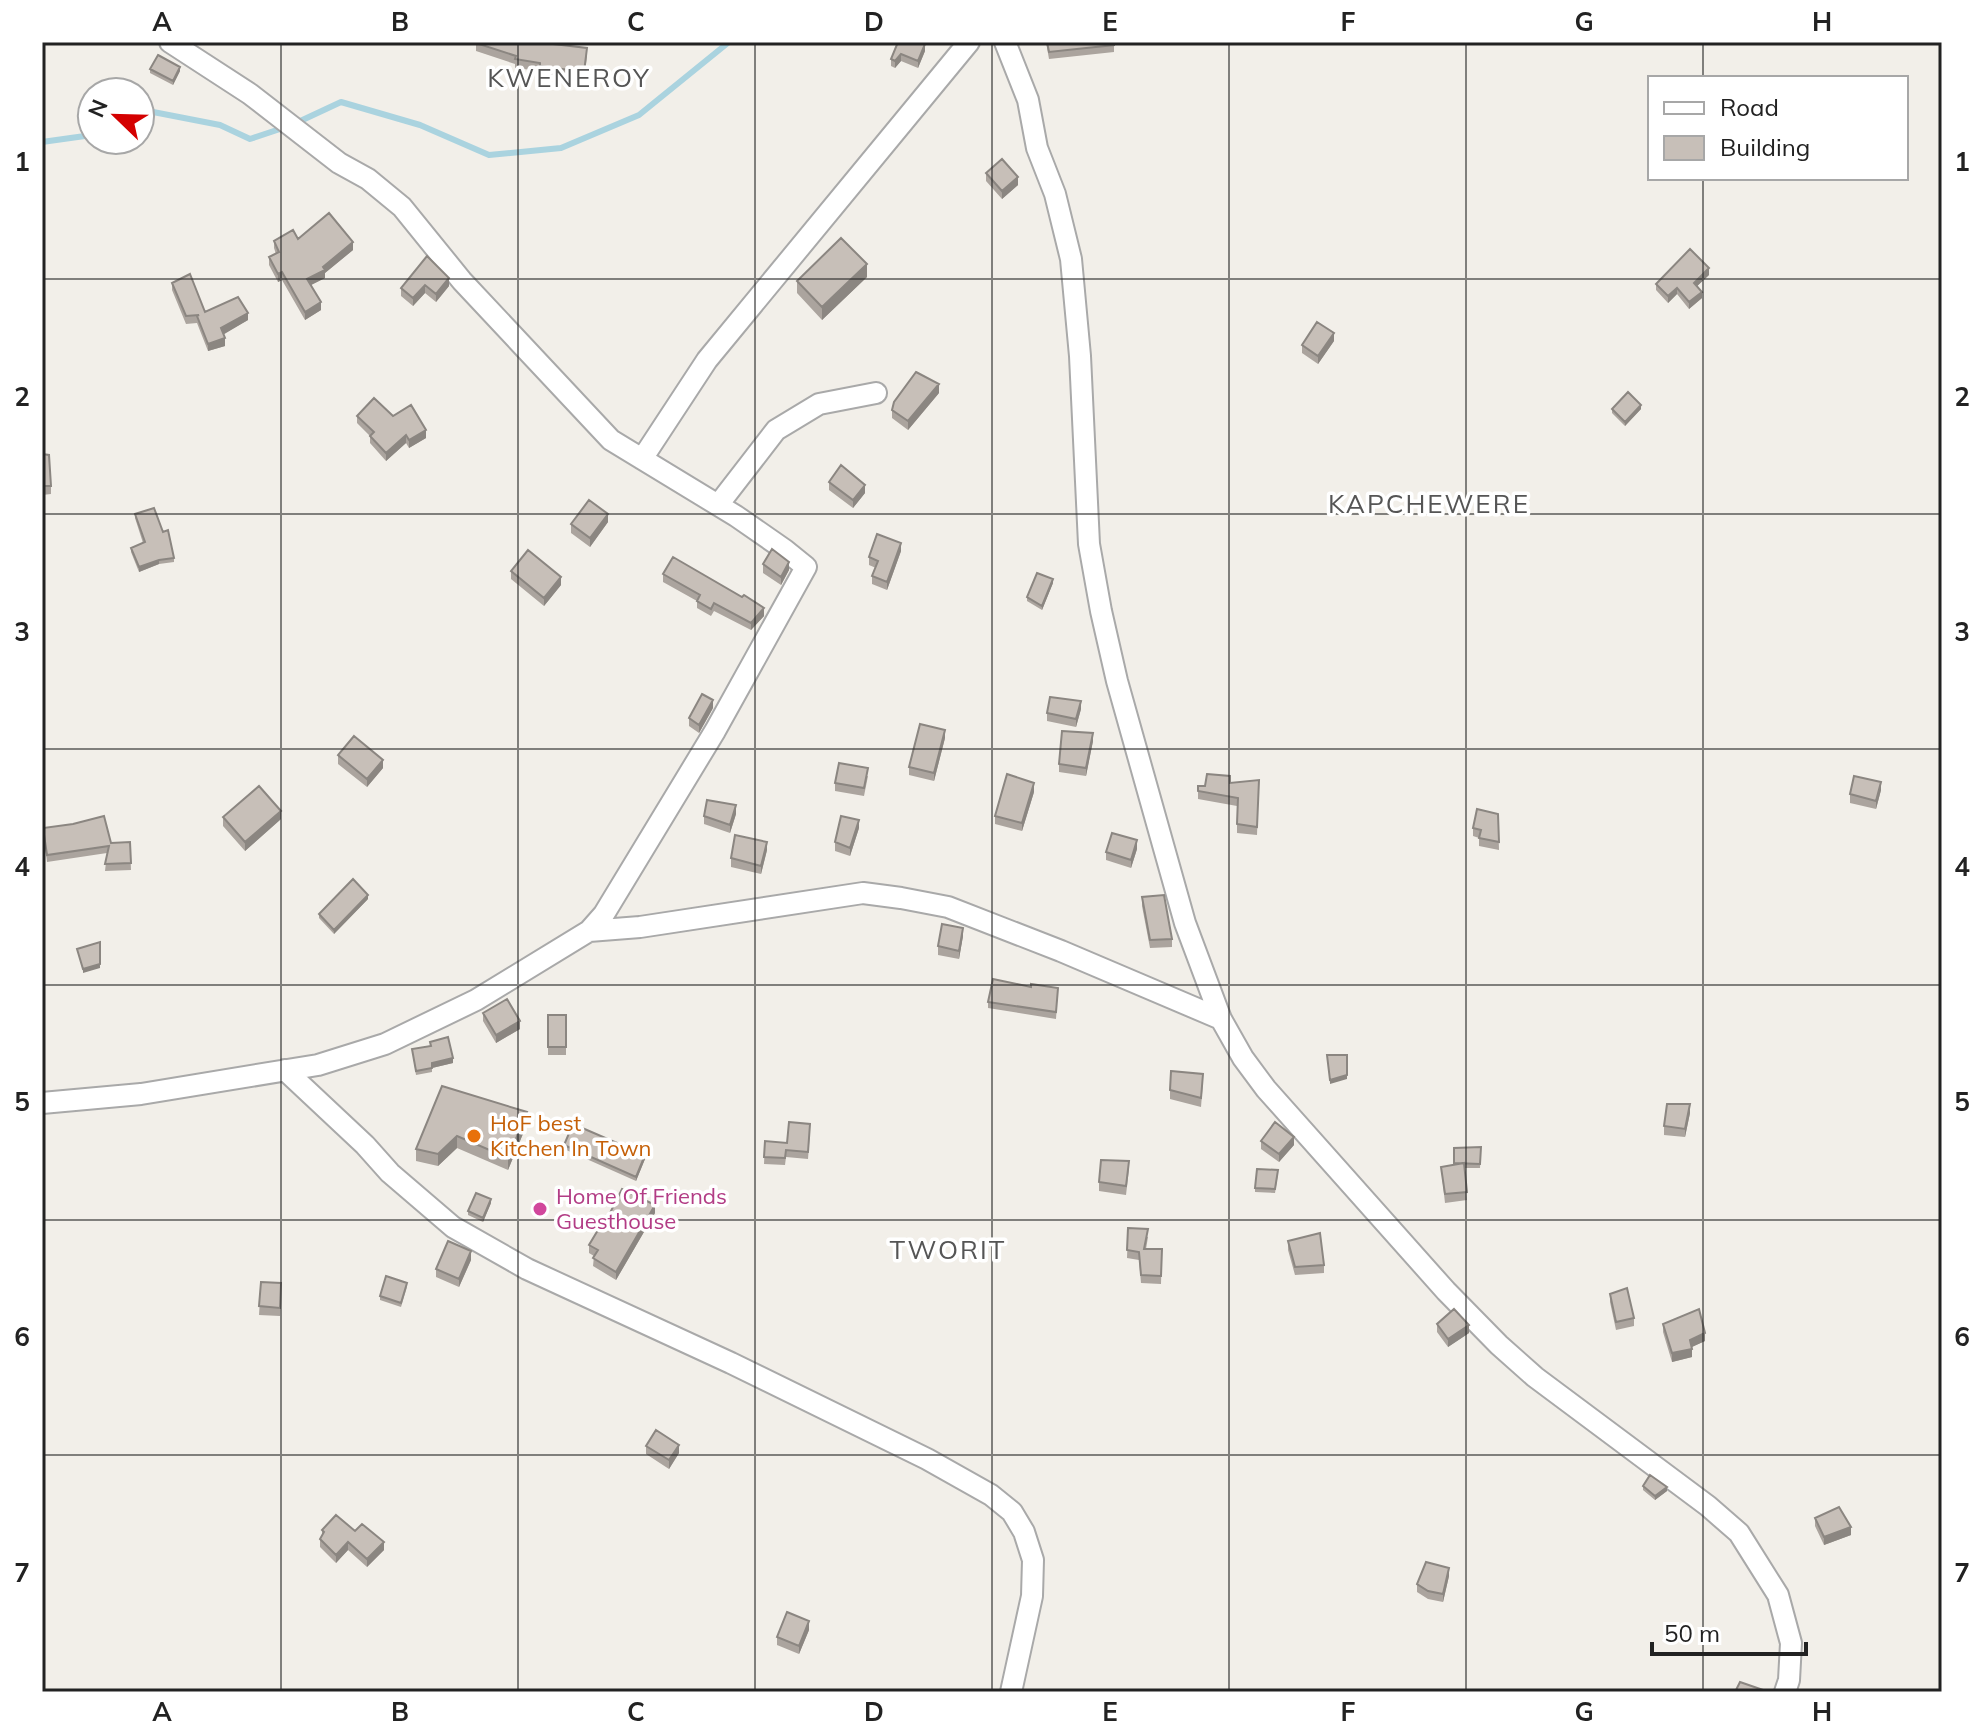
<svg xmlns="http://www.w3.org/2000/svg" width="1984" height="1734" font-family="Mulish,sans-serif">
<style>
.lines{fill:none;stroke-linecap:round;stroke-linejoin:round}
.stream{stroke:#aad3df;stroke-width:6}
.minor-casing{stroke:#a9a9a9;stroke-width:24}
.minor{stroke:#fff;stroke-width:20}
.wall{fill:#aba49e}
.shaded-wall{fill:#8b8681}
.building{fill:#c7bfb8;stroke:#8b8681;stroke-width:2}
.grid{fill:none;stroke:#222;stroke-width:2;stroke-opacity:0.55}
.food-dot{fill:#e8710a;stroke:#fff;stroke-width:3}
.hotel-dot{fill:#d1479c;stroke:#fff;stroke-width:3}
.labels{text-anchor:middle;stroke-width:7;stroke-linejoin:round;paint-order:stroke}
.food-label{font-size:22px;fill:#c56008;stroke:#fff;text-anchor:start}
.hotel-label{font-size:22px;fill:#b23c85;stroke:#fff;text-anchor:start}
.quarter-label{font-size:26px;letter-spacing:2px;fill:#555;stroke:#fff}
.neatline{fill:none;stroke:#222;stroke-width:3}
.grid-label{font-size:26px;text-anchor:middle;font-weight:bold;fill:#222}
</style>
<rect width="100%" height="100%" fill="#f2efe9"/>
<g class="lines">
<!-- stream -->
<path class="stream" d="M140 115 148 111 220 125 250 139 286 127
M296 123 341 102 420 125 489 155 561 148 639 115 729 42
M42 142 92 135"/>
<!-- minor casing -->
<g class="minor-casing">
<path id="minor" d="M170 42 250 94 339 163 368 179 402 207 462 281 611 440 736 516 785 550 806 567 715 731 604 914 589 931
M1005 42 1028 100 1037 148 1055 194 1071 259 1080 356 1089 544 1101 611 1117 681 1185 923 1221 1019 1243 1058 1266 1089 1446 1291 1499 1345 1535 1377 1708 1506 1739 1533 1778 1595 1791 1643 1789 1680 1785 1692
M642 459 707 360 969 42
M718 505 776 430 819 404 876 393
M285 1070 365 1145 390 1173 453 1227 527 1269 731 1363 927 1459 991 1495 1012 1512 1024 1532 1033 1560 1032 1596 1011 1692
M42 1103 141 1094 318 1065 385 1044 476 1000 589 931 640 927 863 893 901 898 948 907 1061 951 1221 1019"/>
</g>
<!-- minor -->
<use href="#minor" class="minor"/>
</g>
<!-- wall -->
<path class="wall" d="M476 42 587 56 584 80 540 74V71L515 68V64L476 51Z
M898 42 925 51 918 68 901 61 895 68 891 66V59Z
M1046 42H1114V52L1049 59Z
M150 69 180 71 173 85 150 73Z
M986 173 1018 185 1002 199 986 181Z
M298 239 353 250 325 273V278L311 285 321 310 305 320 282 280 278 282 269 265V257L276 254 274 248V241Z
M427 256 449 286 436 302 425 293 413 306 401 296V288Z
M1709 275 1697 286 1702 298 1689 309 1677 294 1668 303 1656 290V284Z
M867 277 822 320 797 293V281Z
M172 283 205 312 248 320 223 334 225 346 208 351 197 323 186 324 172 290Z
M1334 341 1318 364 1302 353V345Z
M939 393 908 430 892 418V410Z
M1612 409H1641L1625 426 1612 413Z
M357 416H393L426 438 409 448 406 443 386 461 370 443V436L357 423Z
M42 454 51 486V494L42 495Z
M829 482 865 493 853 508 829 490Z
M135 514 163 532 174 558V562L159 564 139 572 131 552V548L143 543 135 518Z
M608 522 590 547 571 533V524Z
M901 551 887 590 872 584V576L876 568 869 565V557Z
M763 564 789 570 781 585 763 573Z
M511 571 561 585 544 606 511 579Z
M663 574 764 616 751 630 714 611 711 616 697 608V601L663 582Z
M1053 583 1042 610 1027 601V597Z
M713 708 699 733 689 726V718Z
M1081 709 1076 727 1047 721V713Z
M945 738 934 781 909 775V767Z
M1093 741 1086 776 1059 772V764Z
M338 755 383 768 367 787 338 764Z
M868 776 864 796 835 791V783Z
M1259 780 1257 835 1237 833V806L1198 799V786Z
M1881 790 1876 809 1850 803V794Z
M1034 792 1022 831 995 824V816Z
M736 814 730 833 704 824V816Z
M1498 814 1499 850 1479 846V838L1473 836V828Z
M223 817 281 819 245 851 223 826Z
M43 828 111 843 130 842 131 870 105 871 107 853 47 862Z
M859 828 850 856 835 851V842Z
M1137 849 1131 868 1106 860V852Z
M767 850 761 874 731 867V858Z
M1142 897 1172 939V947L1150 948 1142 906Z
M368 899 334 934 319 918V914Z
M963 936 959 959 938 955V946Z
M1031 987 1058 988 1056 1019 988 1008V1002Z
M483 1013 520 1029 496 1043 483 1021Z
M548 1015H566V1055H548Z
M412 1049 453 1063 432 1068V1072L416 1075Z
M1203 1082 1201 1107 1170 1099V1090Z
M442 1086 527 1124 508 1170 457 1148 438 1166 416 1161V1149Z
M1690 1113 1685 1137 1664 1135V1126Z
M810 1131 808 1159 786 1157 785 1165 764 1164 765 1141 787 1143Z
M1261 1141 1294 1145 1279 1162 1261 1149Z
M564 1145 645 1159 636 1181 564 1149Z
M1481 1147 1480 1168H1464L1467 1200 1445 1203 1441 1167 1454 1165V1148Z
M1129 1169 1126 1195 1099 1191V1182Z
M1278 1174 1275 1193 1255 1192V1188Z
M491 1203 483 1222 468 1215V1211Z
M655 1213 616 1280 593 1266 594 1256 589 1253V1245L606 1221Z
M1128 1228 1148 1237 1146 1249H1162L1161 1284 1141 1283 1139 1260 1127 1258Z
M1288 1241 1324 1265V1273L1295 1275 1288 1250Z
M471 1260 459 1287 436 1277V1269Z
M261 1282 281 1283 280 1316 259 1315Z
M407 1287 401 1307 380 1300V1296Z
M1610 1294 1634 1318V1326L1616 1330 1610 1302Z
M1437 1324 1469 1333 1448 1347 1437 1332Z
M1663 1324 1705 1341 1691 1347 1692 1357 1672 1362 1663 1332Z
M646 1446 679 1453 669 1469 646 1454Z
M1643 1486 1667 1491 1655 1500 1643 1490Z
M1815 1518 1851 1535 1824 1545 1815 1526Z
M322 1530 355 1531 384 1550 367 1567 348 1550 336 1563 320 1547V1539L322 1535Z
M1449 1576 1443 1602 1428 1599 1417 1592V1584Z
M809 1630 799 1654 777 1645V1637Z"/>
<!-- shaded-wall -->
<path class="shaded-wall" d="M925 44V51L918 68V61Z
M901 54V61L895 68V61Z
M180 67V71L173 85V81Z
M1018 177V185L1002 199V191Z
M353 242V250L325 273V278L307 287V279Z
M867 264V277L822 320V307Z
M1709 268V275L1694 289V283Z
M282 272V280L278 282V274Z
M449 278V286L436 302V294Z
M425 285V293L413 306V298Z
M1677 288V294L1668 303V296Z
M1702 292V298L1689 309V302Z
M321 302V310L305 320V312Z
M248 313V320L221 336V328Z
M1334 333V341L1318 364V356Z
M225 338V346L208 351V344Z
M939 384V393L908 430V421Z
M1641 405V409L1625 426V422Z
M426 430V438L409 448V440Z
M406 435V443L386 461V453Z
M865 485V493L853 508V500Z
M608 514V522L590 547V538Z
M901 543V551L887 590V582Z
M159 560V564L139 572V567Z
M789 562V570L781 585V577Z
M561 577V585L544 606V598Z
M1053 579V583L1042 610V606Z
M764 608V616L751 630V623Z
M713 700V708L699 733V725Z
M1081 701V709L1076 727V719Z
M945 730V738L934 781V773Z
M1093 733V741L1086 776V768Z
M383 760V768L367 787V779Z
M1881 782V790L1876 809V801Z
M1034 783V792L1022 831V823Z
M736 805V814L730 833V825Z
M281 811V819L245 851V842Z
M859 820V828L850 856V848Z
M1137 840V849L1131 868V860Z
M767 842V850L761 874V866Z
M368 895V899L334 934V930Z
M963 928V936L959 959V951Z
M100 964V968L83 973V969Z
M520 1021V1029L496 1043V1035Z
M453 1058V1063L432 1068V1063Z
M1347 1075V1079L1330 1084V1080Z
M1690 1104V1113L1685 1137V1129Z
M527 1112V1124L508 1170V1158Z
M457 1136V1148L438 1166V1154Z
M1294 1137V1145L1279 1162V1154Z
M645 1155V1159L636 1181V1177Z
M491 1199V1203L483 1222V1218Z
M655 1205V1213L616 1280V1272Z
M471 1251V1260L459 1287V1279Z
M1469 1325V1333L1448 1347V1339Z
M1705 1333V1341L1690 1348V1340Z
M1692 1349V1357L1672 1362V1353Z
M679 1445V1453L669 1469V1460Z
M1667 1487V1491L1655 1500V1496Z
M1851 1527V1535L1824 1545V1537Z
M348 1542V1550L336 1563V1555Z
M384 1542V1550L367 1567V1559Z
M1449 1568V1576L1443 1602V1594Z
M809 1621V1630L799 1654V1646Z"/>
<!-- building -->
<path class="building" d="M476 42H536L587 48 584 72 540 66V63L515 59 516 56 476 43Z
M898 42H920L925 44 918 61 901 54 895 61 891 59Z
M1047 42H1114V45L1049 52Z
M158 55 180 67 173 81 150 69Z
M1002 159 1018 177 1002 191 986 173Z
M329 213 353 242 323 267 325 270 307 279 321 302 305 312 282 272 278 274 269 257 279 252 274 241 293 230 298 239Z
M841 238 867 264 822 307 797 281Z
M1690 249 1709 268 1694 283 1702 292 1689 302 1677 288 1668 296 1656 284Z
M427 256 449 278 436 294 425 285 413 298 401 288Z
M190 274 205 312 238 297 248 313 221 328 225 338 208 344 197 316 199 315 186 316 172 283Z
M1317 322 1334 333 1318 356 1302 345Z
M916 372 939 384 908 421 892 410 894 402Z
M1628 392 1641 405 1625 422 1612 409Z
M374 398 393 416 411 405 426 430 409 440 406 435 386 453 370 436 374 432 357 416Z
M42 454 49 455 51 486H42Z
M841 465 865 485 853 500 829 482Z
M589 500 608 514 590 538 571 524Z
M154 508 163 532 168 530 174 558 159 560 139 567 131 548 145 542 135 514Z
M877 534 901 543 887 582 872 576 878 561 869 557Z
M772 549 789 562 781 577 763 564Z
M528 550 561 577 544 598 511 571Z
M673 557 742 597 744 595 764 608 751 623 714 603 711 609 697 601 700 595 663 574Z
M1037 573 1053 579 1042 606 1027 597Z
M702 694 713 700 699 725 689 718Z
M1050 697 1081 701 1076 719 1047 713Z
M920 724 945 730 934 773 909 767Z
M1062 731 1093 733 1086 768 1059 764Z
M354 736 383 760 367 779 338 755Z
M839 763 868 768 864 788 835 783Z
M1007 774 1034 783 1022 823 995 816Z
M1207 774 1230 776V783L1259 780 1257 827 1237 824 1238 798 1198 791V786H1205Z
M1854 776 1881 782 1876 801 1850 794Z
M259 786 281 811 245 842 223 817Z
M707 800 736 805 730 825 704 816Z
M1477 809 1498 814 1499 842 1479 838 1481 830 1473 828Z
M104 816 111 843 130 842 131 863 105 864 109 846 47 855 43 828 73 824Z
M841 816 859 820 850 848 835 842Z
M1112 833 1137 840 1131 860 1106 852Z
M735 835 767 842 761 866 731 858Z
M353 879 368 895 334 930 319 914Z
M1164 895 1172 939 1150 940 1142 897Z
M942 924 963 928 959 951 938 946Z
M100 942V964L83 969 77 949Z
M993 979 1031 987V984L1058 988 1056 1012 988 1002Z
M507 999 520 1021 496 1035 483 1013Z
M548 1015H566V1047H548Z
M448 1037 453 1058 432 1063V1068L416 1071 412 1049 431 1046 430 1042Z
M1327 1055H1347V1075L1330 1080Z
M1171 1071 1203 1074 1201 1098 1170 1090Z
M442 1086 527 1112 508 1158 457 1136 438 1154 416 1149Z
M1667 1104H1690L1685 1129 1664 1126Z
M789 1122 810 1124 808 1152 786 1150 785 1158 764 1157 765 1141 787 1143Z
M1275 1122 1294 1137 1279 1154 1261 1141Z
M573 1124 645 1155 636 1177 564 1145Z
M1481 1147 1480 1164 1454 1163V1148Z
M1101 1160 1129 1161 1126 1186 1099 1182Z
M1464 1163 1467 1192 1445 1194 1441 1167Z
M1257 1169 1278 1170 1275 1189 1255 1188Z
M622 1189 655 1205 616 1272 593 1258 598 1250 589 1245 604 1220 606 1221Z
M476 1193 491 1199 483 1218 468 1211Z
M1128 1228 1148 1229 1144 1249H1162L1161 1276 1141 1275 1139 1252 1127 1250Z
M1320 1233 1324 1265 1295 1267 1288 1241Z
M448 1241 471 1251 459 1279 436 1269Z
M386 1276 407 1283 401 1303 380 1296Z
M261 1282 281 1283 280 1308 259 1306Z
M1627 1288 1634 1318 1616 1322 1610 1294Z
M1454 1309 1469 1325 1448 1339 1437 1324Z
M1699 1309 1705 1333 1690 1340 1692 1349 1672 1353 1663 1324Z
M656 1430 679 1445 669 1460 646 1446Z
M1650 1475 1667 1487 1655 1496 1643 1486Z
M1839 1507 1851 1527 1824 1537 1815 1518Z
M336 1515 355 1531 362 1524 384 1542 367 1559 348 1542 336 1555 320 1539 324 1532 322 1530Z
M1426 1562 1449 1568 1443 1594 1428 1591 1417 1584Z
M787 1612 809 1621 799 1646 777 1637Z
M1740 1682 1766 1691V1692H1735Z"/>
<!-- grid -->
<path class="grid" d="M281 42V1692M518 42V1692M755 42V1692M992 42V1692M1229 42V1692M1466 42V1692M1703 42V78M1703 178V1692M42 279H1942M42 514H1942M42 749H1942M42 985H1942M42 1220H1942M42 1455H1942"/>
<!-- markers -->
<circle class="food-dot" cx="474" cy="1136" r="8"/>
<circle class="hotel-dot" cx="540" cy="1209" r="8"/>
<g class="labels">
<!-- food labels -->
<g class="food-label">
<text x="490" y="1131">HoF best<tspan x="490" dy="25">Kitchen In Town</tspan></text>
</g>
<!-- hotel labels -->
<g class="hotel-label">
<text x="556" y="1204">Home Of Friends<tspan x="556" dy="25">Guesthouse</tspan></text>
</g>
<!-- quarter labels -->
<g class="quarter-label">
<text x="569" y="87">KWENEROY</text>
<text x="1429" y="513">KAPCHEWERE</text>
<text x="948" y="1259">TWORIT</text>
</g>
</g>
<!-- border -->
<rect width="1984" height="1734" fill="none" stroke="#ffffff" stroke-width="88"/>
<!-- legend -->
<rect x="1648" y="76" width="260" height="104" fill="#ffffff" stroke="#a7a7a7" stroke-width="2"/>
<rect x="1664" y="102" width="40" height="12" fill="#ffffff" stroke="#a7a7a7" stroke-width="2"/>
<text x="1720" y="116" font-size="24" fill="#222222">Road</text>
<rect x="1664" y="136" width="40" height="24" fill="#c7bfb8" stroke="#a7a7a7" stroke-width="2"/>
<text x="1720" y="156" font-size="24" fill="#222222">Building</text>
<!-- north arrow -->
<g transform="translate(116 116) rotate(293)"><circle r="38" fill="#ffffff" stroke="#a7a7a7" stroke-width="2"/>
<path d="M0-6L14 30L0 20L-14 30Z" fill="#d40000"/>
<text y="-12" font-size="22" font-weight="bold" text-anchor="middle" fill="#222222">N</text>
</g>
<!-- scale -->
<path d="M1652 1642v12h154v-12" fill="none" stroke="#222222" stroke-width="4"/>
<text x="1664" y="1642" font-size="24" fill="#222222" stroke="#ffffff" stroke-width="6" paint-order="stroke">50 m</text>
<rect x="44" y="44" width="1896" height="1646" class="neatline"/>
<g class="grid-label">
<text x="162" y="31">A</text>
<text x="400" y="31">B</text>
<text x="636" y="31">C</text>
<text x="874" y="31">D</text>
<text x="1110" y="31">E</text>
<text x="1348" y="31">F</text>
<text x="1584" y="31">G</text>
<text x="1822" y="31">H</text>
<text x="22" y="171">1</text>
<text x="1962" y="171">1</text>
<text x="22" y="406">2</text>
<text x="1962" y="406">2</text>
<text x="22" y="641">3</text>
<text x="1962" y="641">3</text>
<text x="22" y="876">4</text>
<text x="1962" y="876">4</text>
<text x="22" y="1111">5</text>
<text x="1962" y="1111">5</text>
<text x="22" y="1346">6</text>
<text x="1962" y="1346">6</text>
<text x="22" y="1582">7</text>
<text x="1962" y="1582">7</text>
<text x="162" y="1721">A</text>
<text x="400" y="1721">B</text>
<text x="636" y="1721">C</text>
<text x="874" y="1721">D</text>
<text x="1110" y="1721">E</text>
<text x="1348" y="1721">F</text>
<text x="1584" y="1721">G</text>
<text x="1822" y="1721">H</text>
</g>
</svg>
